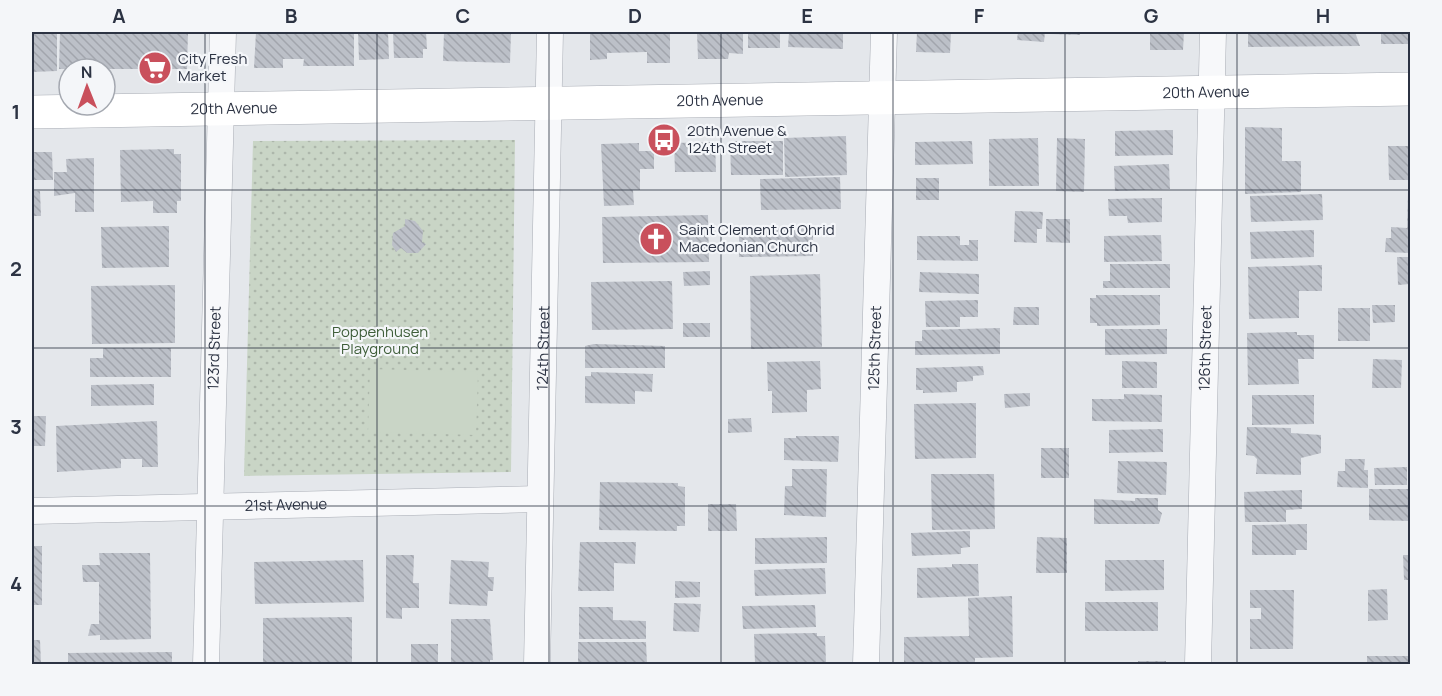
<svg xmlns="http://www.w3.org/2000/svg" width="1442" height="696" font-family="Manrope,sans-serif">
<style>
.grass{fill:url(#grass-dots)}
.garden{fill:#c9d5c6}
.building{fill:url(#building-back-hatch)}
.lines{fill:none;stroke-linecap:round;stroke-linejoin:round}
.street-casing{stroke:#a9adb5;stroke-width:27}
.secondary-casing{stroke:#a9adb5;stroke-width:34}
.street{stroke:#f7f8fa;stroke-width:26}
.secondary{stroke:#fff;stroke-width:33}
.grid{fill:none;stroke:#2c3343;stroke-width:1.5;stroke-opacity:0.55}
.labels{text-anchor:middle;stroke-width:4.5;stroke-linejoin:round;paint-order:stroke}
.poi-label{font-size:15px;fill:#2c3343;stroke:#f4f6f9;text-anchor:start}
.street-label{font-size:15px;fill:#2c3343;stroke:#f4f6f9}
.park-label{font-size:15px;fill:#3f5e3a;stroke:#f4f6f9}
.neatline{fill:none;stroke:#2c3343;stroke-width:2}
.grid-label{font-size:20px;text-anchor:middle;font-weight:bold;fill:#2c3343}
</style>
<defs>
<pattern id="grass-dots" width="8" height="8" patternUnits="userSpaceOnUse" patternTransform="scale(1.5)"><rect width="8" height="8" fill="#c9d5c6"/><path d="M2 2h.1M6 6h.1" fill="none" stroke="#adb7ab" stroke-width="1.8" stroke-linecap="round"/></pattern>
<pattern id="building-back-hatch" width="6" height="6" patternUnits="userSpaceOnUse" patternTransform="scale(1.5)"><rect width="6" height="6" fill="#bcc0c8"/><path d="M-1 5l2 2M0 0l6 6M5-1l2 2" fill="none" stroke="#a2a5ad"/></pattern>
</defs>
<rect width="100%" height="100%" fill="#e4e7eb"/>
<!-- grass -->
<path class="grass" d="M515 140 511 472 244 476 253 141Z"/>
<!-- garden -->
<path class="garden" d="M370 369 478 372 476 435 368 432Z"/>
<!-- building -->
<path class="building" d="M32 32H57V71L32 72Z
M60 32H188L187 69H59Z
M256 32H354V66H303L304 59H283V68H254Z
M358 32H388L389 59 359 60Z
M393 32H426L427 49H423V58H394Z
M444 32H511L510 63 443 61Z
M590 32H670V63H647V52L607 53V59L590 60Z
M697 32H743V54L729 53 728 59H698Z
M748 32H780V48H748Z
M789 32H843V49L788 47Z
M917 32H951L950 53 916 52Z
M1018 32H1045L1044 42 1017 40Z
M1051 32H1080V35L1051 34Z
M1118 32H1146V34H1118Z
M1150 32H1184L1183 50H1150Z
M1248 32H1355L1360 46 1248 47Z
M1381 32H1410V44H1381Z
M1245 127 1282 128V161H1301V192L1245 194Z
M1173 130V155L1115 156V131Z
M846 136 847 175 785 177 784 138Z
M1038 138 1039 186H989V139Z
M1057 138 1085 139 1084 192 1056 191Z
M730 141H783V175H731Z
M972 141 973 164 915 165V142Z
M715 142 716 172H675L674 143Z
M639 143V151H654V169H640V190H633L634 205 604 206 601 144Z
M1388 146H1410V180H1389Z
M174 149V154H181V201H177V213H153V201L121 202 120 150Z
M32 152H52L53 180H32Z
M94 158V212H75V193L54 196V172H67L66 159Z
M1169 164 1170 189 1115 191 1114 166Z
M840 177 841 209 761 210 760 179Z
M916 178H939V200H916Z
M32 191H40L41 216H32Z
M1408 191 1410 192V253L1385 252 1386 238H1391V227L1407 228Z
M1322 194 1323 220 1251 222 1250 196Z
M1162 198V222L1128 223 1127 216H1109L1108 199Z
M1015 211 1043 212 1042 229H1037V243L1014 242Z
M708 215 709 262 603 263 602 217Z
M405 219 415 221 423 231 422 242 426 244 418 253H407L401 248 396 252 392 245 393 233 405 226Z
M1046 219H1070V243L1046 242Z
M169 226V267L102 268 101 227Z
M813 227V256L739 257V228Z
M1314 230V257L1251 259 1250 232Z
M1161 235 1162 261 1104 262V236Z
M917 236H960V245H969V240H978V261L917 260Z
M1397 257H1410V284L1398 285Z
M1110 264H1170V288H1103V281H1110Z
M1322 265V291H1299V318L1249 319 1248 267Z
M710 271V285L684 286 683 272Z
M920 272 979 274V294L919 292Z
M820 274 822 347 751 349 750 276Z
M672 281 673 329 592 330 591 282Z
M175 285V343L92 344 91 286Z
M1096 295H1160V325L1097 326V323H1090V298H1096Z
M978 300V317H960V327H926L925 301Z
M1372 305H1395V322L1373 323Z
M1014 307H1039V325H1013Z
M1338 308H1370V341H1338Z
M683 323H710V337H683Z
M1000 328V354L915 355V341H922V330Z
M1105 329H1167V354L1105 355Z
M1297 332V335H1314V359H1298L1299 384 1248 385 1247 333Z
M594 344 665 346V368H585V346Z
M103 348H171V377H90V358H103Z
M1373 359 1402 360 1401 388H1372Z
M820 361 821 389 807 390V412L772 413V391H768L767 362Z
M1122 361 1157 362V388H1122Z
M983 366 984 375 973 376V381L957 382V392L923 393V390H916V368Z
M591 372 653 374 652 392 635 391V404L585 403V376H591Z
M154 384V405L91 406V385Z
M1030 393V406L1005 408 1004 394Z
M1124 394 1162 395V422L1092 421V399H1124Z
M1252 395H1314V424L1252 425Z
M976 403V458L915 459 914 404Z
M32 416H46L45 446H32Z
M751 418 752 432 728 433V419Z
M157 421 158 467H142V459H121V468L57 472 56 426Z
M1247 427 1291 428V433L1321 435V453L1301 458V475L1256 474 1257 459 1254 456 1246 455Z
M1163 429V452L1109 453V430Z
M796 436H839L838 462 784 460V438H796Z
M1041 448H1069V478H1041Z
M1345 459H1365L1364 470H1368V488L1337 487 1338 471H1345Z
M1118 461 1167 462 1166 495 1117 493Z
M1407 467V485H1375L1374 468Z
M792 469H827L826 517 784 515 785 486H792Z
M931 474H994L995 529 932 530Z
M600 482 678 483V486L685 487V526H677V531L599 530Z
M1369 489H1410V521L1369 520Z
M1302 490V509L1286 510V522H1245L1244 492Z
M1135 498H1158V510L1162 513 1159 524H1094V499L1135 501Z
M708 504H736L737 531H708Z
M1307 524V550H1296V555H1252V525Z
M970 531V547L961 548V554L912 556 911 533Z
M827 537V563L755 564V538Z
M1037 537 1067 538V573H1036Z
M580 542H636L635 564 614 563V591H578Z
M32 546H42V605H32Z
M99 553H150L151 639 100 640V635L88 636 91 624H99V582H83L82 565H100Z
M386 555H414L413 583H419V608H402V619L386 618Z
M1403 555H1410V580H1404Z
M363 560 364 602 255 604 254 562Z
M451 560 489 562 488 577H494L493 591H488L487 606 449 604Z
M1105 560H1164V590L1105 591Z
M952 564H978L979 596 917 598V568L952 567Z
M825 568 826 594 755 596 754 570Z
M675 581 700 582V597L675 598Z
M1387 589 1388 620 1368 621V590Z
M1250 590H1294L1293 649H1250V619H1261V608H1250Z
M1012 596 1013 657 975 658V664H904V637L969 636 968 598Z
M1085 602H1158V631H1085Z
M674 603 701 604 699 632 673 631Z
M815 605 816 627 743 629 742 606Z
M579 607H613V620L646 621V639H579Z
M352 617V664H263V618Z
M451 619H490L493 660H490V664H451Z
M817 633V636H825L826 662 755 664 754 634Z
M32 640H40L41 664H32Z
M578 642H646L647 664H578Z
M411 644H438V664H411Z
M172 652V664H68V653Z
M1367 656H1410V664H1367Z
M1138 661H1166V664H1138Z"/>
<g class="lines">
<!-- street casing -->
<g class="street-casing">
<g id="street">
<path id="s1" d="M32 511 540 499"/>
<path id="s2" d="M206 664 223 32"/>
<path id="s3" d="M537 664 550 32"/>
<path id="s4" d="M866 664 884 32"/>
<path id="s5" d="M1198 664 1213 32"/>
</g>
</g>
<!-- secondary casing -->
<g class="secondary-casing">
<g id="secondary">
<path id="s6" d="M32 112 1410 89"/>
</g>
</g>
<!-- street -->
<use href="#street" class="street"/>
<!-- secondary -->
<use href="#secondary" class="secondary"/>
</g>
<!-- grid -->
<path class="grid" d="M205 32V664M377 32V664M549 32V664M721 32V664M893 32V664M1065 32V664M1237 32V664M32 190H1410M32 348H1410M32 506H1410"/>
<!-- icons -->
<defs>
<g id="supermarket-disc" transform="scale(1.725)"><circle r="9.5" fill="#c9505c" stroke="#f4f6f9"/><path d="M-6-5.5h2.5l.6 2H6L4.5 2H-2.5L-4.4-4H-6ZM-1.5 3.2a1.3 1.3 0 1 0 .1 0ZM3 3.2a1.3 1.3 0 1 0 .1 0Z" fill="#fff"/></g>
<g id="bus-disc" transform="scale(1.725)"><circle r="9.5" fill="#c9505c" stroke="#f4f6f9"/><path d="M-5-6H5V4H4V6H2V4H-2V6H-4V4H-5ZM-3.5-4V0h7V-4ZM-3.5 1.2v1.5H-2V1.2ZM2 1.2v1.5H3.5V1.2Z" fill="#fff"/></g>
<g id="church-disc" transform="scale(1.725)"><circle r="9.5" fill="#c9505c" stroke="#f4f6f9"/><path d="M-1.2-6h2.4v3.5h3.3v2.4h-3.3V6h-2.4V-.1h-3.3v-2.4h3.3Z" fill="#fff"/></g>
</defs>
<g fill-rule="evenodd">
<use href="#supermarket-disc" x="155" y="68"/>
<use href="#bus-disc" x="664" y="140"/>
<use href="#church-disc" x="656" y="239"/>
</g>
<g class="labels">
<!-- poi labels -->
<g class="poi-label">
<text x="178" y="64">City Fresh<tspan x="178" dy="17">Market</tspan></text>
<text x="687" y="136">20th Avenue &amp;<tspan x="687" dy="17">124th Street</tspan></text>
<text x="679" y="235">Saint Clement of Ohrid<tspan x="679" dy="17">Macedonian Church</tspan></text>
</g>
<!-- street labels -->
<g class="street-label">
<text dy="5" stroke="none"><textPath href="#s6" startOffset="1174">20th Avenue</textPath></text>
<text dy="5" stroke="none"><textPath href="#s6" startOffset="688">20th Avenue</textPath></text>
<text dy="5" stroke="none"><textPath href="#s6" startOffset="202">20th Avenue</textPath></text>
<text dy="5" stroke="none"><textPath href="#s2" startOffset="316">123rd Street</textPath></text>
<text dy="5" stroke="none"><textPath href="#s3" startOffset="316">124th Street</textPath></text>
<text dy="5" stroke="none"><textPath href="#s4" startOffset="316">125th Street</textPath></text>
<text dy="5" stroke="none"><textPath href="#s5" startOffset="316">126th Street</textPath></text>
<text dy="5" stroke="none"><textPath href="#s1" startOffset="254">21st Avenue</textPath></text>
</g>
<!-- park labels -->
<g class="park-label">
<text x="380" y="337">Poppenhusen<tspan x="380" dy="17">Playground</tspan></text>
</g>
</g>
<!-- border -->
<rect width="1442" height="696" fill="none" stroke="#f4f6f9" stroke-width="66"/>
<!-- north arrow -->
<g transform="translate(87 87) rotate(359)"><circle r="28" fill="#f4f6f9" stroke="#a4a8b0" stroke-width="1.5"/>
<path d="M0-4.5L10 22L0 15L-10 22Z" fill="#c9505c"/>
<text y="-9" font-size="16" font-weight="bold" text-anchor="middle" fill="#2c3343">N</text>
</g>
<rect x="33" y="33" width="1376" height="630" class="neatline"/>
<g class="grid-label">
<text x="119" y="23">A</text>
<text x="291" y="23">B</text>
<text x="463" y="23">C</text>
<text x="635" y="23">D</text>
<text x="807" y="23">E</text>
<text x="979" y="23">F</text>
<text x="1151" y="23">G</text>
<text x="1323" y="23">H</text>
<text x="16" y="119">1</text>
<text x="16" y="276">2</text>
<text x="16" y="434">3</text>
<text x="16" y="591">4</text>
</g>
</svg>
